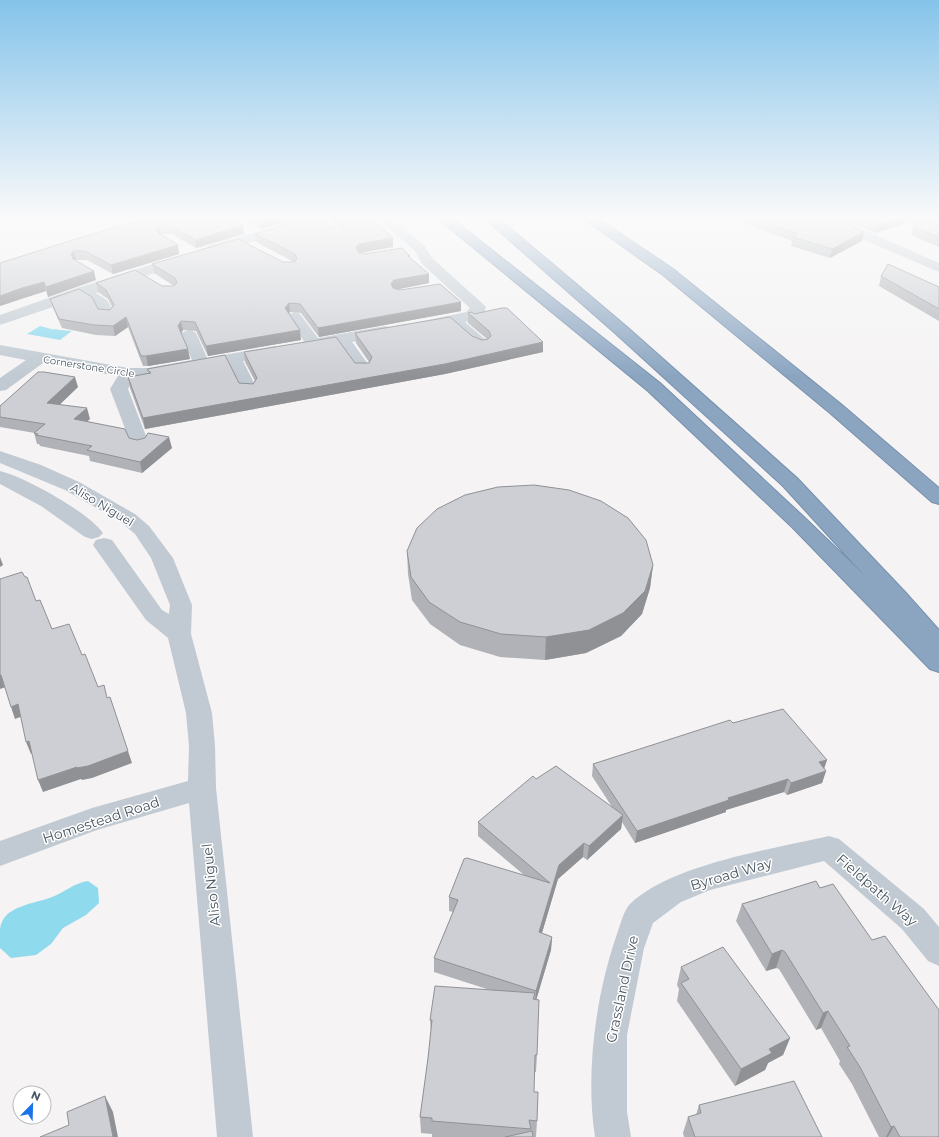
<svg xmlns="http://www.w3.org/2000/svg" width="939" height="1137" font-family="Montserrat,sans-serif">
<style>
.water{fill:#90daee}
.lines{fill:none;stroke-linecap:round;stroke-linejoin:round}
.highway-casing{stroke:#7690ad;stroke-width:2}
.minor{fill:#c1cad2;fill-rule:evenodd}
.highway{fill:#8ba5c1;fill-rule:evenodd}
.wall{fill:#b0b2b7}
.shaded-wall{fill:#909195}
.building{fill:#cdcfd5;stroke:#909195}
.labels{text-anchor:middle;stroke-width:3;stroke-linejoin:round;paint-order:stroke}
.far-street-label{font-size:10px;fill:#4a5661;stroke:#fff}
.street-label{font-size:12px;fill:#4a5661;stroke:#fff}
.near-street-label{font-size:14px;fill:#4a5661;stroke:#fff}
</style>
<rect width="100%" height="100%" fill="#f5f3f3"/>
<!-- water -->
<path class="water" d="M40 326 51 329 72 331 60 340 27 334Z
M88 881 98 888 99 903 86 915 63 928 51 944 36 955 11 958 0 948C0 942 0 935 0 929 3 905 35 904 52 897 65 892 74 883 88 881Z"/>
<g class="lines">
<!-- highway casing -->
<g class="highway-casing">
<path id="highway" d="M436 217H450L660 383 806 519 865 576 783 486 615 333 483 217H497L627 327 797 478 905 592 939 630V672L930 669 792 527 648 391Z
M581 217H596L673 269 842 405 939 488V504L932 502 830 413 663 275Z"/>
</g>
<!-- minor -->
<path class="minor" d="M307 217H327L326 220 218 252H208L206 249 208 246Z
M376 217H390L424 245 432 258 483 304 486 307C484 318 475 320 465 322L488 342 490 345 488 348C473 352 460 334 450 325L425 330 419 328 417 325 419 322 466 312 470 308 422 264 414 250Z
M816 217H834L939 263V272L817 220Z
M182 255 187 256 189 259 187 262 96 293 107 300 115 315 112 318H102L95 305 82 297 0 325V315L77 288Z
M295 312 300 314 318 338 385 326 391 328 393 331 391 334 352 342 371 368 369 372 363 373 357 372 338 344 308 350 302 348 300 345 304 341 287 317 290 314Z
M189 330 195 332 197 335 207 358 275 346 281 348 283 351 281 354 243 361 257 389 254 393 248 394 242 393 239 389 228 364 148 378H134L128 389 149 444 147 448 140 450 133 448 131 444 110 389 118 376 43 363 6 390 0 391V378L26 360 0 355V345L128 368H148L192 360 181 335 183 332Z
M0 451 41 465 79 482 135 514 149 526 173 558 192 605 191 634 212 713 215 746 216 788 253 1137H217L189 803 97 830 0 866V841L92 808 188 781 189 746 186 713 168 638 146 620 93 545 96 540 104 538 112 540 162 610 169 614 170 605 151 558 135 534 121 522 65 490 0 463Z
M0 471C25 477 88 512 103 533L99 537 92 539 85 537 41 506 0 484Z
M829 836 839 839 924 909 939 927V966L928 961 902 929 824 861 710 890 681 902 653 923 644 948 627 1035V1112L631 1137H595C585 1072 596 993 618 931 621 923 624 910 630 904 671 864 773 849 829 836Z"/>
<!-- highway -->
<use href="#highway" class="highway"/>
</g>
<!-- wall -->
<path class="wall" d="M154 217 244 234 196 248 172 234H160L179 254 113 274 87 260H75L96 280 48 297 46 291 24 298 0 306V263Z
M239 217H301L261 229Z
M327 217H370L393 238V247L360 252 365 254 410 256V257L429 283 396 289 461 302V311L319 337 301 313 290 312 289 314 301 340 208 356 196 331 183 330 181 333 190 359 148 366H143L128 327 115 336 96 335 62 328 53 308 50 299 98 309 110 310 112 307 108 299 98 292 96 283 173 286H174L154 273 152 264 294 262 256 242 255 234 333 228H341L328 219Z
M743 217H829L864 232 862 241 830 258 791 246 792 241 742 222Z
M838 217H930L939 221V247L911 235 916 219 875 233Z
M881 276 939 287V321L879 286Z
M468 313 474 314 543 342V352L445 374 145 429 130 388 128 377 148 373 147 369 239 383 253 384 255 381 245 362 244 352 355 363H369V362L356 343 355 333 472 336 482 340 487 339 468 323Z
M78 387 60 404 90 419 87 421 129 438 137 440 172 448 142 473 90 461 89 456 40 446 39 444H37L34 433H35L0 427V406Z
M407 551 653 565 650 588 642 614 621 636 586 653 545 660 500 657 460 645 430 624 412 600 408 574Z
M733 723 827 760 824 768 826 771 822 783 787 795 784 792 726 810V812L635 843 622 822 621 829 587 860 583 857 558 879 542 933 552 937 551 950 536 1000 537 1055 536 1072H534V1092L537 1121 536 1137H432V1134L421 1133 420 1117 428 1058 431 1032 430 1020 490 990 434 972V958L453 912 449 911V897L524 875 478 836V822L536 779 612 807 592 776 593 764Z
M816 881 939 1137H879L852 1084 839 1064 840 1061 821 1028 816 1030 779 969 776 968 766 971 736 921 742 904Z
M681 967 790 1038 783 1055 768 1063 765 1070 735 1086 677 1001 679 989 677 985Z
M699 1105 822 1137H684L683 1133 688 1117 696 1115Z"/>
<!-- shaded-wall -->
<path class="shaded-wall" d="M272 217H301L261 229 260 221Z
M899 217H918L917 219 875 233 878 225Z
M159 225 161 234 158 237 156 228Z
M243 225 244 234 196 248 195 240Z
M864 232 862 241 830 258 832 249Z
M393 238V247L360 253 357 256 356 247 359 244Z
M178 245 179 254 113 274 111 265Z
M74 251 76 260 73 263 71 254Z
M94 271 96 280 48 297 46 287Z
M429 274V283L395 290 392 293 391 284 394 280Z
M44 282 46 291 24 298 0 306V296L22 288Z
M461 302V311L319 337 318 328Z
M289 303 290 312 286 318 285 308Z
M126 317 128 327 115 336 113 326Z
M181 321 183 330 180 336 178 326Z
M300 330 301 340 208 356 206 346Z
M543 342V352L445 374 145 429 143 418Z
M188 349 190 359 148 366 146 356Z
M75 377 78 387 50 414 47 403Z
M87 408 90 419 77 430 74 419Z
M169 437 172 448 142 473 140 462Z
M0 557 3 565 0 567Z
M653 565 650 588 642 614 621 636 586 653 545 660 546 637Z
M0 675H1L6 687 0 689Z
M18 704 23 716 15 719 11 707Z
M29 741 34 753 31 754 26 742Z
M128 751 132 763 92 778 82 780 81 779 43 792 38 780 77 767Z
M827 760 823 772 826 771 822 783 787 795 791 783 819 762Z
M788 779 784 792 726 810V812L635 843 637 831 728 798Z
M623 815 621 829 587 860 589 846Z
M584 843 583 857 558 879 538 946 539 932 559 865Z
M552 937 551 950 535 1004 536 991Z
M782 950 776 968 766 971 772 954Z
M828 1011 821 1028 816 1030 823 1013Z
M790 1038 783 1055 768 1063 765 1070 735 1086 741 1069 769 1049Z
M105 1096 113 1112 118 1137H113Z
M894 1126 888 1137H886L891 1127Z"/>
<!-- building -->
<path class="building" d="M154 217H227L243 225 195 240 170 225H159L156 228 158 233 178 245 111 265 85 251H74L71 254 73 259 94 271 46 287 44 282 22 288 0 296V263L95 233Z
M253 217H272L260 221Z
M309 217H314L333 228H343L347 223 337 217H370L393 238 359 244 356 247 358 252 365 254 402 248 410 256H408L429 274 394 280 391 284 393 288 400 290 440 284 461 302 318 328 300 304 289 303 285 308 300 330 206 346 195 322 181 321 178 326 188 349 146 356H141L126 317 113 326 94 325 59 319 50 299 79 289 92 297 98 309 110 310 114 305 106 290 96 283 135 270 162 286H173L177 283 175 278 152 264 238 239 283 262H294L297 259 295 254 255 234Z
M753 217H829L864 232 832 249 793 237 798 234Z
M860 217H899L878 225Z
M917 217H930L939 221V237L913 227Z
M888 264 939 287V309L881 276Z
M502 308H507L543 342 445 364 143 418 128 377 151 373 147 369 225 355 239 383 253 384 257 378 244 352 336 337 355 363H369L372 357 355 333 450 317 472 336 482 340 488 339 491 336 489 331 468 313 472 312 474 314Z
M38 372H44L75 377 47 403 87 408 74 419 125 429 129 438 137 440 145 438 148 433 169 437 140 462 87 450 92 446 36 435 38 434 34 433 45 424 0 417V406Z
M534 485 569 490 601 501 628 518 646 540 653 565 645 591 623 613 589 630 546 637 501 634 460 622 429 602 411 577 407 551 417 528 437 509 465 495 498 487Z
M22 572 25 577H27L36 601 40 600 52 629 69 624 82 655 85 654 98 687 104 685 107 698 110 697 128 751 88 766 77 768V767L38 780 29 741 26 742 18 704 11 707 1 675H0V579Z
M783 709 827 760 819 762 826 771 791 783 788 779 728 798 729 800 637 831 593 764 730 720 733 723Z
M556 766 623 815 589 846 584 843 559 865 539 932 552 937 536 991 434 958 458 900 449 897 464 859 467 858 550 883 478 822 533 776 536 779Z
M816 881 820 888 833 884 872 940 885 936 939 1010V1137H900L894 1126 891 1127 860 1067 847 1047 850 1046 828 1011 823 1013 785 952 782 950 772 954 742 904Z
M723 947 790 1038 769 1049 772 1053 741 1069 681 983 689 979 681 967Z
M435 986 535 993 533 999 539 1000 537 1055H535L534 1092H538L537 1121 529 1120 531 1129 432 1121V1118L420 1117 428 1058 432 1020H430Z
M794 1081 822 1137H695L688 1117 701 1113 699 1105Z
M105 1096 113 1137H40L69 1125 67 1112Z
M532 1131 533 1137H505Z"/>
<!-- sky -->
<linearGradient id="sky" x2="0" y2="1"><stop stop-color="#85c3ea"/><stop offset="0.58" stop-color="#fafafa"/><stop offset="1" stop-color="#fafafa" stop-opacity="0"/></linearGradient>
<rect width="939" height="376" fill="url(#sky)"/>
<g class="labels">
<!-- far-street labels -->
<g class="far-street-label">
<text transform="translate(89 366) rotate(9)" y="4">Cornerstone Circle</text>
</g>
<!-- street labels -->
<g class="street-label">
<text transform="translate(102 505) rotate(31)" y="4">Aliso Niguel</text>
</g>
<!-- near-street labels -->
<g class="near-street-label">
<text transform="translate(101 820) rotate(-18)" y="5">Homestead Road</text>
<text transform="translate(731 874) rotate(-16)" y="5">Byroad Way</text>
<text transform="translate(211 885) rotate(-96)" y="5">Aliso Niguel</text>
<text transform="translate(877 890) rotate(41)" y="5">Fieldpath Way</text>
<text transform="translate(622 989) rotate(-78)" y="5">Grassland Drive</text>
</g>
</g>
<!-- north arrow -->
<g transform="translate(32 1105) rotate(23)"><circle r="19" fill="#ffffff" stroke="#b7bbc0"/>
<path d="M0-3L7 15L0 10L-7 15Z" fill="#1a73e8"/>
<text y="-6" font-size="11" font-weight="bold" text-anchor="middle" fill="#4a5661">N</text>
</g>
</svg>
